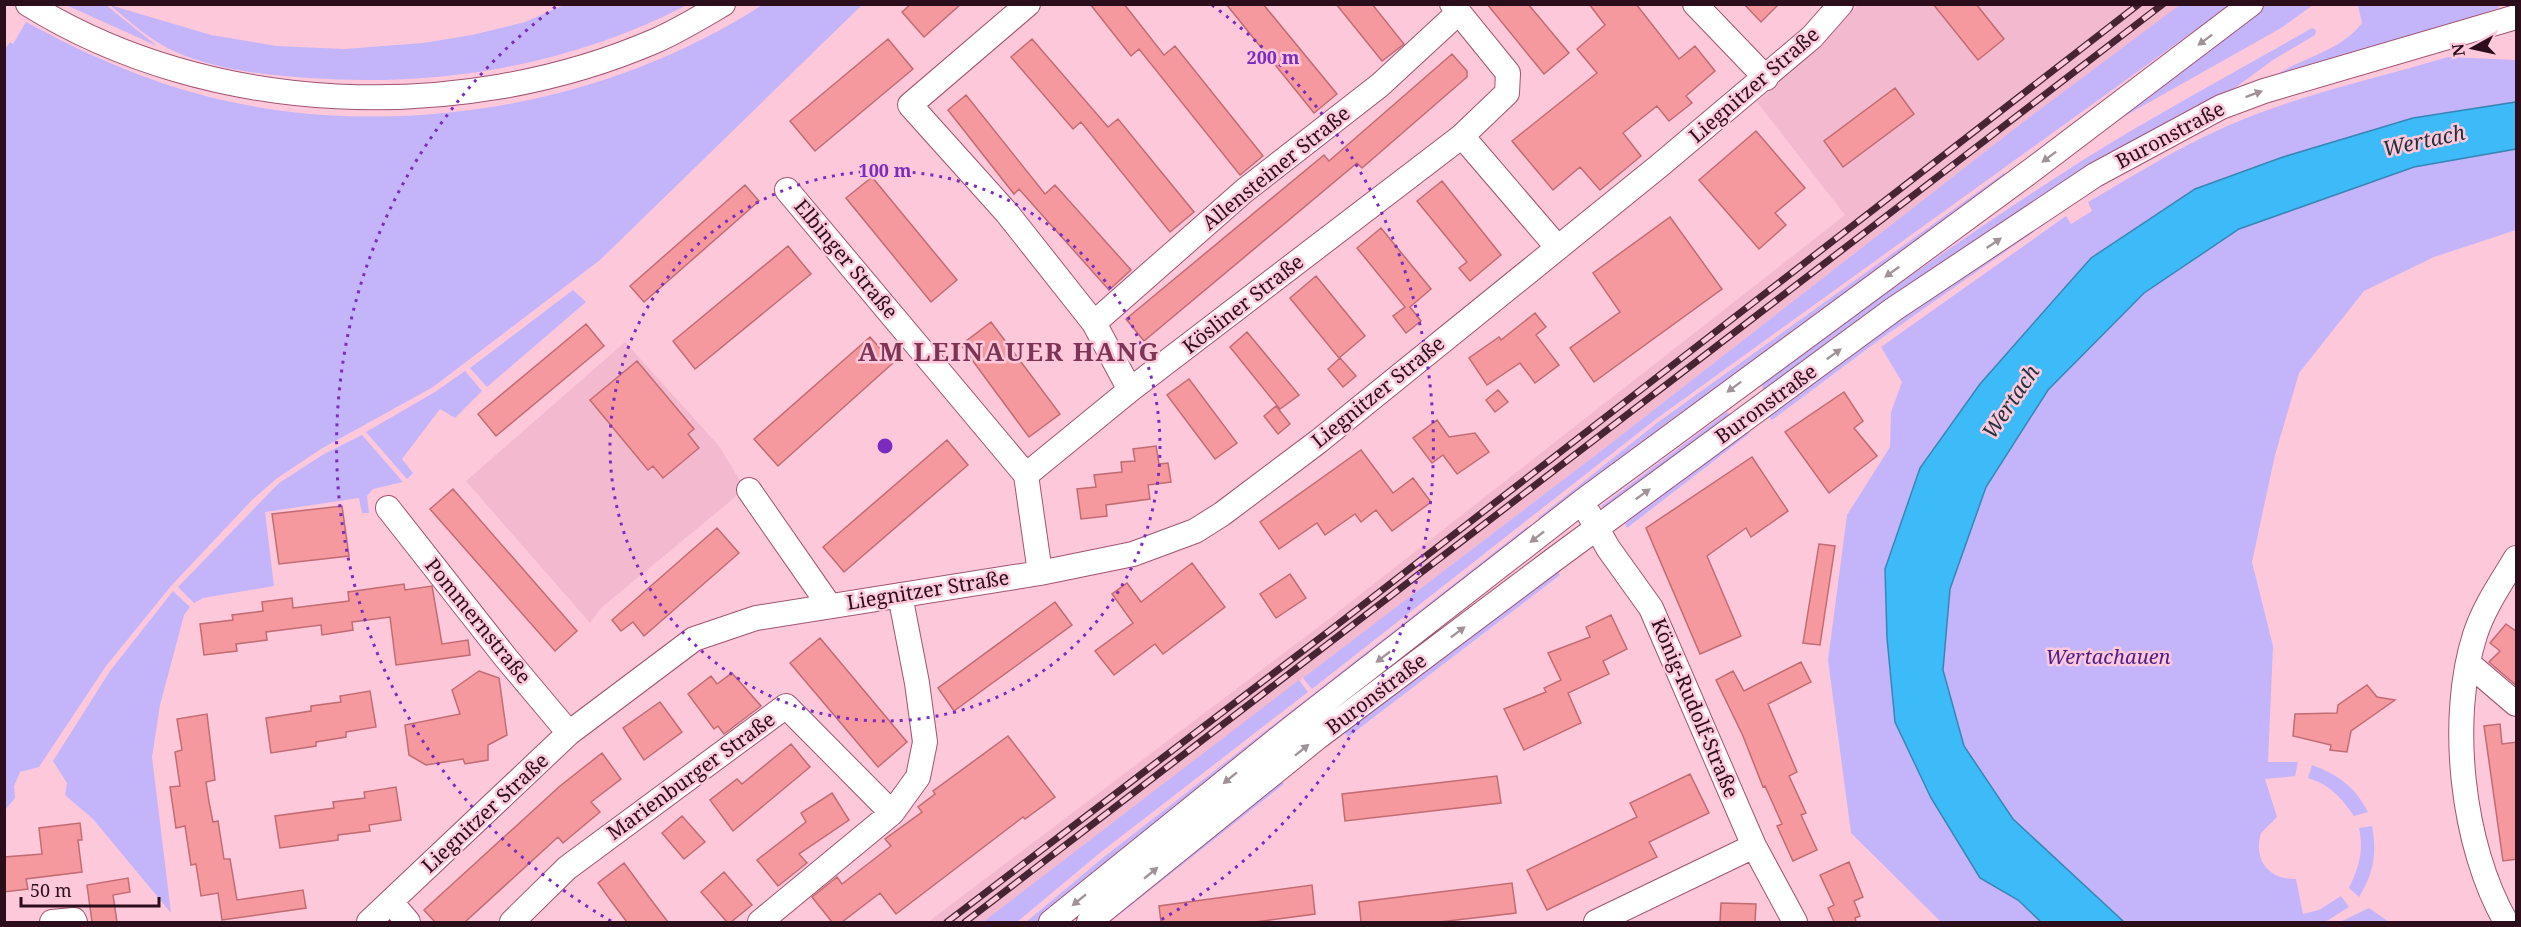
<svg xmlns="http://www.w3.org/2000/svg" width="2521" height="927" font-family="'Noto Serif',serif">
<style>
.built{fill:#f3b9ce}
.green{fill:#c4b4f9}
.water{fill:#3dbaf8;stroke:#3886b6;stroke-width:1.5}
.building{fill:#f5999f;stroke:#c16c73;stroke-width:1.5}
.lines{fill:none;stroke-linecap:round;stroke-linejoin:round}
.minor-casing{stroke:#a05372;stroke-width:26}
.minor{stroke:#fff;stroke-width:24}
.rail-casing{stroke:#462433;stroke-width:7}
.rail{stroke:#fec8db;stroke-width:4.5;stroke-dasharray:14;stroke-linecap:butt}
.oneway{fill:#a09298}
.ring{fill:none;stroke:#7b2cbf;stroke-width:3;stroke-dasharray:3 6}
.labels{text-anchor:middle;stroke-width:5;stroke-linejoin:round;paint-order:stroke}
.street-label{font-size:20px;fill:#2c0d1b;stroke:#fec8db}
.park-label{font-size:20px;font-style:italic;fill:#4b1e8d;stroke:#fec8db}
.water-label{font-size:21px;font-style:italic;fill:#1d323d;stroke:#fec8db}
.district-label{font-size:26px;font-weight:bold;letter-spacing:1.5px;fill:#7e3555;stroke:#fec8db}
.centre{fill:#7b2cbf;stroke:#fec8db;stroke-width:3}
.ring-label{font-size:18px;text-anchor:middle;font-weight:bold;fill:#7b2cbf;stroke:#fec8db;stroke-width:5;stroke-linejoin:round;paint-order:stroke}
</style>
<rect width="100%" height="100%" fill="#fec8db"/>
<!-- built -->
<path class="built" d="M1858 5H2181L2031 116 1601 451 983 922H928L1329 619 1845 215 1757 102 1822 45Z
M625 342 719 446 745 489 601 608 590 623 466 481Z"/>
<!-- green -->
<path class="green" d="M2181 4 2230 5 1656 419 1312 689 1303 678 1601 451 2031 116Z
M2497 4 2499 8 2264 83C2294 59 2340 53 2362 23L2358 5Z
M66 5H106L157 46Z
M110 5 211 35 276 46 344 49 423 43 472 35 525 22 564 5H687C569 66 440 87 309 78 265 75 217 70 176 52 152 42 130 22 110 5Z
M762 5H862L600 260 433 387 321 449 276 479 252 500 171 586 106 666 39 767 20 772 14 786 15 798 5 810 4 50 10 42 13 44 26 22C70 46 115 67 162 83 356 149 593 115 762 5Z
M2265 5H2313L2281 28 2093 134Z
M2312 28 2316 30 2315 35 2273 60 2221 98 2182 113 2090 166 1764 392 1761 382C1867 306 1973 230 2083 160 2158 113 2235 72 2312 28Z
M2448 57 2516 60V102L2413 118 2283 157 2195 189 2091 258 1980 384 1885 570 1887 638 1895 722 1931 798 1980 878 2018 900 2041 922H1941L1851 833 1828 660 1847 515 1890 447 1891 412 1902 382 1881 347 2066 216 2071 224 2092 211 2088 202C2133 176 2177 148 2225 127 2294 96 2375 79 2448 57Z
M2510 148 2516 149V230L2434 257 2364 291 2299 373 2275 455 2252 562 2273 646 2268 762H2298L2295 776 2265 779 2277 817 2261 833C2253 859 2268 880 2296 879L2303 914 2319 910 2341 896 2349 907 2325 922H2124L2013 819 1964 747 1943 670 1950 589 1986 487 2048 390 2144 293 2239 229 2414 167Z
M2004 173 2008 177 1540 520 1538 518 1657 423Z
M2060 208 2062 212 1879 340 1772 420 1767 415 1896 317Z
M573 290 586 302 487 387 470 368Z
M465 371 482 391 455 418 440 409 402 459 413 473 407 479 366 432 435 392Z
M1727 412 1732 417 1605 512 1601 506Z
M1747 429 1750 433 1627 528 1625 524 1654 499Z
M362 435 403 482 373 489 367 496 369 513H362L359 498 265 512 274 586 203 598 194 603 178 587 279 483 324 454Z
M1528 526 1529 528 1039 922H1026L1104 857Z
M1557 571 1560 575 1348 737 1343 730Z
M173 591 190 607 184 615 160 705 152 757 171 913 93 819 65 795 67 783 53 761 110 671Z
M1299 680 1308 692 1101 852 1017 922H983Z
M2312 765C2339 775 2355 787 2368 812L2354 816C2342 798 2330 785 2308 778Z
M1280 778 1284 784 1110 922H1101Z
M2372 826C2377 853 2374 873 2359 897L2349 888C2359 867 2364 851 2359 828Z
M2369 908 2389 922H2340Z"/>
<!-- water -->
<path class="water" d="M2516 102V149L2414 167 2239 229 2144 293 2048 390 1986 487 1950 589 1943 670 1964 746 2013 819 2124 922H2041L2018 900 1980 878 1931 798 1895 722 1887 638 1885 569 1920 468 1980 384 2091 258 2195 189 2283 157 2413 118Z"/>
<!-- building -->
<path class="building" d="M911 4H961L924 37 902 12Z
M1090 4H1124L1164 55 1175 46 1263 156 1240 175 1139 49 1131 56Z
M1226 4H1263L1337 94 1314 113Z
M1336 4H1372L1404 44 1382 61Z
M1487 4H1528L1569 53 1544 74Z
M1589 4H1636L1679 59 1695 46 1715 71 1686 96 1692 103 1669 121 1657 106 1623 133 1641 156 1600 190 1580 167 1553 190 1512 141 1597 73 1577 49 1605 25Z
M1744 4H1779L1761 22Z
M1933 4H1976L2004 39 1978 60Z
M888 39 913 69 815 151 790 121Z
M1032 39 1108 127 1118 119 1194 212 1170 232 1081 122 1073 129 1011 57Z
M1452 54 1467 71V77L1362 168 1357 163 1144 341 1126 319 1324 155 1329 161Z
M1895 88 1914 114 1843 167 1824 141Z
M966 95 1045 194 1055 185 1131 270 1109 290 1019 189 1014 194 948 110Z
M1756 131 1805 188 1775 213 1786 225 1759 249 1699 180Z
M872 177 957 280 931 302 846 198Z
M1442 181 1501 255 1470 281 1459 268 1467 262 1417 201Z
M745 185 759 201 644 302 630 286Z
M1670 217 1722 289 1594 382 1570 348 1620 312 1593 273Z
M1381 228 1431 289 1410 307 1421 321 1406 333 1393 316 1405 307 1357 248Z
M788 246 811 274 695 369 673 341Z
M1316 276 1365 336 1339 358 1290 298Z
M1535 313 1546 327 1536 335 1559 365 1535 383 1520 363 1487 385 1469 358 1499 337 1501 340Z
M991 322 1060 414 1029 437 961 345Z
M586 324 604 346 496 436 478 414Z
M1247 332 1299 395 1280 409 1230 347Z
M870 337 893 363 778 466 754 439Z
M1340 358 1356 376 1343 387 1328 369Z
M637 361 694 429 688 434 699 448 663 478 653 466 648 470 590 400Z
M1189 379 1237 443 1215 459 1167 395Z
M1498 390 1508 402 1495 412 1486 400Z
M1844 392 1863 421 1854 428 1877 456 1829 493 1785 432Z
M1276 406 1290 424 1278 434 1264 416Z
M1437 420 1449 437 1475 433 1489 452 1457 474 1443 455 1432 463 1413 438Z
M947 440 968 465 844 572 823 547Z
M1156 446 1159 464 1168 463 1171 482 1148 485 1150 499 1106 505 1107 516 1081 519 1077 489 1096 487 1094 475 1122 472 1121 462 1135 461 1133 449Z
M1361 450 1393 493 1413 478 1431 502 1392 531 1376 510 1361 522 1355 514 1325 535 1317 523 1279 549 1260 522Z
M1752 457 1788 511 1751 537 1746 528 1707 556 1741 636 1700 654 1646 528Z
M453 489 577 631 555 651 430 509Z
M342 506 349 556 279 564 272 514Z
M717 528 739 553 644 636 633 622 621 631 612 620Z
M1819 544 1835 546 1820 645 1803 643Z
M1192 563 1225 607 1163 654 1155 644 1114 675 1095 651 1133 623 1112 594 1127 583 1141 602Z
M1290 574 1306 598 1276 618 1260 594Z
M404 584 405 590 432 586 442 644 468 640 470 655 396 665 390 617 352 622 353 630 322 635 321 625 266 632 267 640 236 644 237 651 204 655 200 624 233 620 232 615 263 611 262 602 292 598 293 608 349 601 348 592Z
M1055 602 1072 625 954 711 938 688Z
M1611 615 1627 649 1603 661 1609 674 1568 693 1581 723 1524 750 1504 709 1546 692 1544 688 1561 680 1548 653 1590 637 1586 627Z
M2506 624 2517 632V686L2489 662 2500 651 2490 643Z
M820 638 907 742 878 767 790 663Z
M1801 662 1811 682 1768 704 1797 772 1789 776 1806 813 1801 815 1817 850 1793 861 1777 826 1782 824 1765 786 1763 787 1743 736 1716 680 1733 671 1744 691Z
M479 671 499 678 507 735 488 745V760L465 764 463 759 426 765 409 755 405 725 460 714 452 690Z
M732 673 761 706 724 734 718 726 714 729 688 694 711 676 717 684Z
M2367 685 2377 697 2395 700 2351 731 2347 752 2330 750 2331 745 2293 736 2295 714 2337 713 2338 705Z
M370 691 376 727 346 732V737L316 742V746L271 753 266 718 311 711V706L341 702 340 696Z
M660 702 682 732 644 760 623 728Z
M207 714 215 780 206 782 209 802 213 822 218 821 224 859H230L237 900 303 890 306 908 222 920 218 893 201 896 196 864 191 865 185 826 176 828 170 787 180 786 175 752 182 750 177 719Z
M2500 724 2502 744 2517 742V859L2503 861 2484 726Z
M1008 736 1055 797 1025 819 1023 817 896 914 880 893 842 922H832L812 897 837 877 842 884 891 846 885 839 922 812 918 807 935 794 933 791Z
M791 744 810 767 733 831 710 800 737 779 742 784Z
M602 753 621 779 591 802 600 812 563 843 558 837 465 922H435L424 910 560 786Z
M1690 774 1709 813 1649 842 1657 857 1547 910 1527 870 1637 817 1630 803Z
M1497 776 1501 803 1345 821 1342 794Z
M396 787 401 820 369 825 370 831 338 835V840L280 848 275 816 334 808 333 802 365 798 364 792Z
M832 793 849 820 799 854 807 863 778 886 757 860 806 822 801 813Z
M682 816 705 842 684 859 662 833Z
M80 823 82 840H78L82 872 26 879 28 889 4 892V857L42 854 39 828Z
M1849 862 1863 897 1854 901 1860 916 1855 918 1856 922H1834L1828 908 1834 905 1820 875Z
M624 863 649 897 668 922H627L611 901 598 883Z
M724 872 752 905 731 922H727L701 892Z
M128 878 130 892 113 895 117 922H92L87 885Z
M1512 883 1516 913 1439 922H1361L1359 902Z
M1312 885 1315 914 1255 922H1161L1159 906Z
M1721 903 1756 904 1755 922H1720Z"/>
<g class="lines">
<!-- minor casing -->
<g class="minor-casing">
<path id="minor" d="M28 4C210 117 460 125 655 41 678 31 701 17 723 4
M1028 4 910 105 1007 213 1094 323 1244 191 1380 85 1459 12
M1452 4 1508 73 1507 93 1462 136 1558 248
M1695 4 1766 78
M787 190 1026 475 1040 573
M1094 323 1130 390
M1026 475 1130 390 1462 136
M749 490 829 605
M388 508 506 658 569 733
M1589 514 1608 548 1651 608 1754 846 1795 922
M2468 663 2516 704
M391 902 408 922
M52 922 74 920 75 922
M369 922 569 733 694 639 756 618 1040 573 1133 554 1195 531 1222 514 1319 441 1659 166 1812 37 1841 4
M512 922 567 868 786 706 892 813
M760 922 892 813 918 777 925 742 917 683 900 595
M1051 922 1294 726 1583 501 2032 170 2251 4
M1089 922 1318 737 1556 558 1894 309 2095 175 2221 107 2264 91 2516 17
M1596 922 1754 846
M2506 922C2462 846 2448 719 2475 635 2484 607 2501 583 2516 558"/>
</g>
<!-- minor -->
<use href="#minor" class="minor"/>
<!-- rail casing -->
<g class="rail-casing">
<path id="rail" d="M947 922 1333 628 2139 4
M965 922 2163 4"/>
</g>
<!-- rail -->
<use href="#rail" class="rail"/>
</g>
<!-- one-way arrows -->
<defs><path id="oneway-solid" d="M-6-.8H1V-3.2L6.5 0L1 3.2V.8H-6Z" transform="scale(1.5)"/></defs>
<g class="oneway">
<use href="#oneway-solid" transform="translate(2205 40) rotate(143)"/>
<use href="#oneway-solid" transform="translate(2254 94) rotate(-20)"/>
<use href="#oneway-solid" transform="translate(2049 157) rotate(143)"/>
<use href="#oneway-solid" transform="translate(1994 243) rotate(-34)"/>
<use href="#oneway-solid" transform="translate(1892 272) rotate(144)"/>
<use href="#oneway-solid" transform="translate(1834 354) rotate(-36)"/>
<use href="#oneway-solid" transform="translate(1734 387) rotate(143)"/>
<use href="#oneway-solid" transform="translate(1643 494) rotate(-36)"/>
<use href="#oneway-solid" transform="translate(1537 537) rotate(142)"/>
<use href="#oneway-solid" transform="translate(1458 632) rotate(-37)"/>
<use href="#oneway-solid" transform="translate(1383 657) rotate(142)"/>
<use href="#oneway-solid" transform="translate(1302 750) rotate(-39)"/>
<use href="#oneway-solid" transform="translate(1230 778) rotate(141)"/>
<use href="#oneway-solid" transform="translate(1151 873) rotate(-39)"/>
<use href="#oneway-solid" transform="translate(1079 900) rotate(141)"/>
</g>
<!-- distance rings -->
<g class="ring">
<circle cx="885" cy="446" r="275"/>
<path d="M611 921A549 549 0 0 1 558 5M1212 5A549 549 0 0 1 1159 921"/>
</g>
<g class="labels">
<!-- street labels -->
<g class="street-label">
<text transform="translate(1754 85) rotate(-41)" y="7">Liegnitzer Straße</text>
<text transform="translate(2170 135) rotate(-28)" y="7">Buronstraße</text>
<text transform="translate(1276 168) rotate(-39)" y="7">Allensteiner Straße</text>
<text transform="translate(846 259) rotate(50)" y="7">Elbinger Straße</text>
<text transform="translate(1243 304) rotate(-38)" y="7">Kösliner Straße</text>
<text transform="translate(1378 392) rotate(-39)" y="7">Liegnitzer Straße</text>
<text transform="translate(1766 404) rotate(-36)" y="7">Buronstraße</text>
<text transform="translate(928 590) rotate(-9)" y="7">Liegnitzer Straße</text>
<text transform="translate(478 621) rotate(51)" y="7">Pommernstraße</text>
<text transform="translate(1376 694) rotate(-37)" y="7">Buronstraße</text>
<text transform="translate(1695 708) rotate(67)" y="7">König-Rudolf-Straße</text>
<text transform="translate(691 776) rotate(-36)" y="7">Marienburger Straße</text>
<text transform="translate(485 813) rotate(-43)" y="7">Liegnitzer Straße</text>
</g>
<!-- park labels -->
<g class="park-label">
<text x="2108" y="664">Wertachauen</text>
</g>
<!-- water labels -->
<g class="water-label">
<text transform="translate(2424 141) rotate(-12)" y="7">Wertach</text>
<text transform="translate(2011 402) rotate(-56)" y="7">Wertach</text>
</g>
<!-- district labels -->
<g class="district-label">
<text x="1009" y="361">AM LEINAUER HANG</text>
</g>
</g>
<circle cx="885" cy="446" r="9" class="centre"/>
<g class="ring-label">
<text x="1273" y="64">200 m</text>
<text x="885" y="177">100 m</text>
</g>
<!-- border -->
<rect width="2521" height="927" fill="none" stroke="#2c0d1b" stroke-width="12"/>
<!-- north arrow -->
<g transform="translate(2473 48) rotate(262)" stroke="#fec8db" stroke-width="4.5" paint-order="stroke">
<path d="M0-4.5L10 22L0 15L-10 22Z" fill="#2c0d1b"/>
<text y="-9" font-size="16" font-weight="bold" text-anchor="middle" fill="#2c0d1b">N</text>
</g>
<!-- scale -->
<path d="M21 897v9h138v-9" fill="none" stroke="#2c0d1b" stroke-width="3"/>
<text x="30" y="897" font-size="18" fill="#2c0d1b" stroke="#fec8db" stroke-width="4.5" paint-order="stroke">50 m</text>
</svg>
